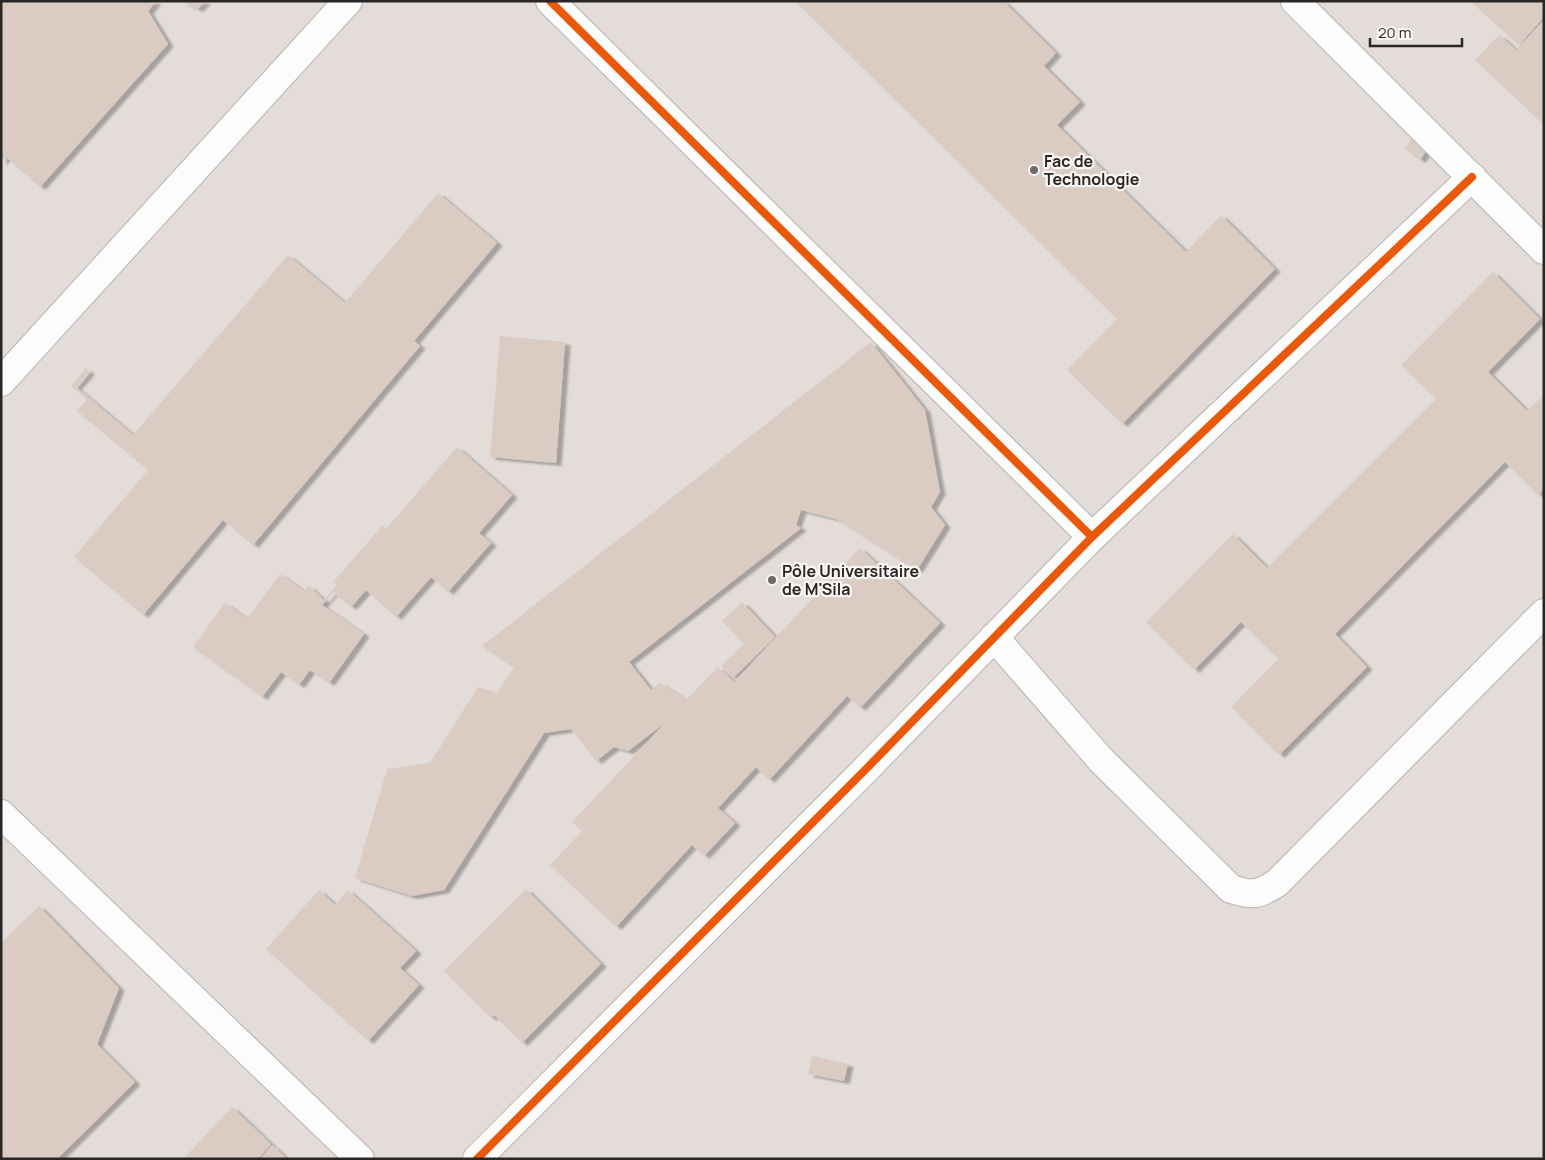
<svg xmlns="http://www.w3.org/2000/svg" width="1545" height="1160" font-family="Manrope,sans-serif">
<style>
.built{fill:#e3dcd8}
.building{fill:#daccc3;filter:url(#shadow)}
.lines{fill:none;stroke-linecap:round;stroke-linejoin:round}
.minor-casing{stroke:#b5b4b2;stroke-width:30}
.minor{stroke:#fcfcfc;stroke-width:28}
.cycleway-casing{stroke:#faf6f4;stroke-width:11}
.cycleway{stroke:#e8590c;stroke-width:8}
.poi-dot{fill:#6d6b6a;stroke:#faf6f4;stroke-width:2}
.labels{text-anchor:middle;stroke-width:4.5;stroke-linejoin:round;paint-order:stroke}
.poi-label{font-size:16px;font-weight:bold;fill:#282726;stroke:#faf6f4;text-anchor:start}
</style>
<defs>
<filter id="shadow"><feDropShadow dx="5.5" dy="3" stdDeviation="1" flood-color="#0004"/></filter>
</defs>
<rect width="100%" height="100%" fill="#eceae8"/>
<!-- built -->
<path class="built" d="M1 1H1544V1159H1Z"/>
<!-- building -->
<path class="building" d="M1 1H156L148 11 168 44 40 187 6 157 1 162Z
M181 1H205L198 9Z
M795 1H1003L1056 53 1044 66 1080 102 1057 125 1186 252 1221 215 1275 269 1122 424 1067 370 1117 319Z
M1470 1H1544V17L1519 45Z
M1544 20V125L1475 60 1499 35 1516 50Z
M1411 139 1426 151 1420 160 1405 149Z
M438 193 497 243 414 341 420 346 253 545 223 520 143 615 74 557 148 470 77 411 87 399 71 386 86 368 89 372 76 387 133 435 288 255 345 303Z
M1493 272 1540 319 1488 372 1527 411 1544 395V489L1538 495 1505 462 1335 634 1367 667 1279 755 1231 707 1278 659 1241 622 1194 670 1146 622 1233 534 1267 568 1436 399 1401 365Z
M500 336 565 342 556 463 490 457Z
M871 342 925 410 940 492 931 507 945 525 917 570 836 519 801 510 796 525 801 528 629 662 651 690 660 683 686 700 718 667 734 682 860 548 940 623 860 708 847 696 769 780 756 767 718 808 735 823 704 856 692 845 616 927 550 865 582 831 572 822 666 722 628 751 614 747 596 761 571 729 544 733 444 890 412 896 355 878 387 769 430 763 478 687 497 693 514 667 482 646Z
M457 447 512 495 479 533 491 543 448 592 431 577 396 617 366 590 351 607 333 592 322 605 364 634 329 683 310 670 299 685 281 672 262 697 193 647 225 603 247 619 280 574 304 591 309 586 324 600 337 584 333 582 382 526 386 529Z
M742 602 775 637 733 678 721 666 744 644 722 621Z
M526 889 601 964 522 1043 494 1015 491 1018 444 971Z
M319 890 335 905 348 890 416 951 400 968 419 985 368 1041 266 949Z
M39 906 119 988 97 1044 135 1082 57 1159H1V943Z
M812 1056 848 1064 844 1081 808 1074Z
M232 1107 271 1144 258 1159H183Z
M272 1145 287 1159H260Z"/>
<g class="lines">
<!-- minor casing -->
<g class="minor-casing">
<path id="minor" d="M550 1 1092 537
M1295 1 1544 250
M1 382 348 1
M994 637 1101 760 1231 889C1253 896 1258 895 1277 883L1544 613
M1 814 360 1159
M477 1159 868 767 1092 537 1472 177"/>
</g>
<!-- minor -->
<use href="#minor" class="minor"/>
<!-- cycleway casing -->
<g class="cycleway-casing">
<path id="cycleway" d="M550 1 1092 537
M477 1159 868 767 1092 537 1472 177"/>
</g>
<!-- cycleway -->
<use href="#cycleway" class="cycleway"/>
</g>
<!-- markers -->
<g class="poi-dot">
<circle cx="1034" cy="170" r="5"/>
<circle cx="772" cy="580" r="5"/>
</g>
<g class="labels">
<!-- poi labels -->
<g class="poi-label">
<text x="1044" y="167">Fac de<tspan x="1044" dy="18">Technologie</tspan></text>
<text x="782" y="577">Pôle Universitaire<tspan x="782" dy="18">de M'Sila</tspan></text>
</g>
</g>
<!-- border -->
<rect width="1545" height="1160" fill="none" stroke="#282726" stroke-width="5"/>
<!-- scale -->
<path d="M1370 38v8h92v-8" fill="none" stroke="#282726" stroke-width="2.5"/>
<text x="1378" y="38" font-size="15" fill="#282726" stroke="#faf6f4" stroke-width="4" paint-order="stroke">20 m</text>
</svg>
